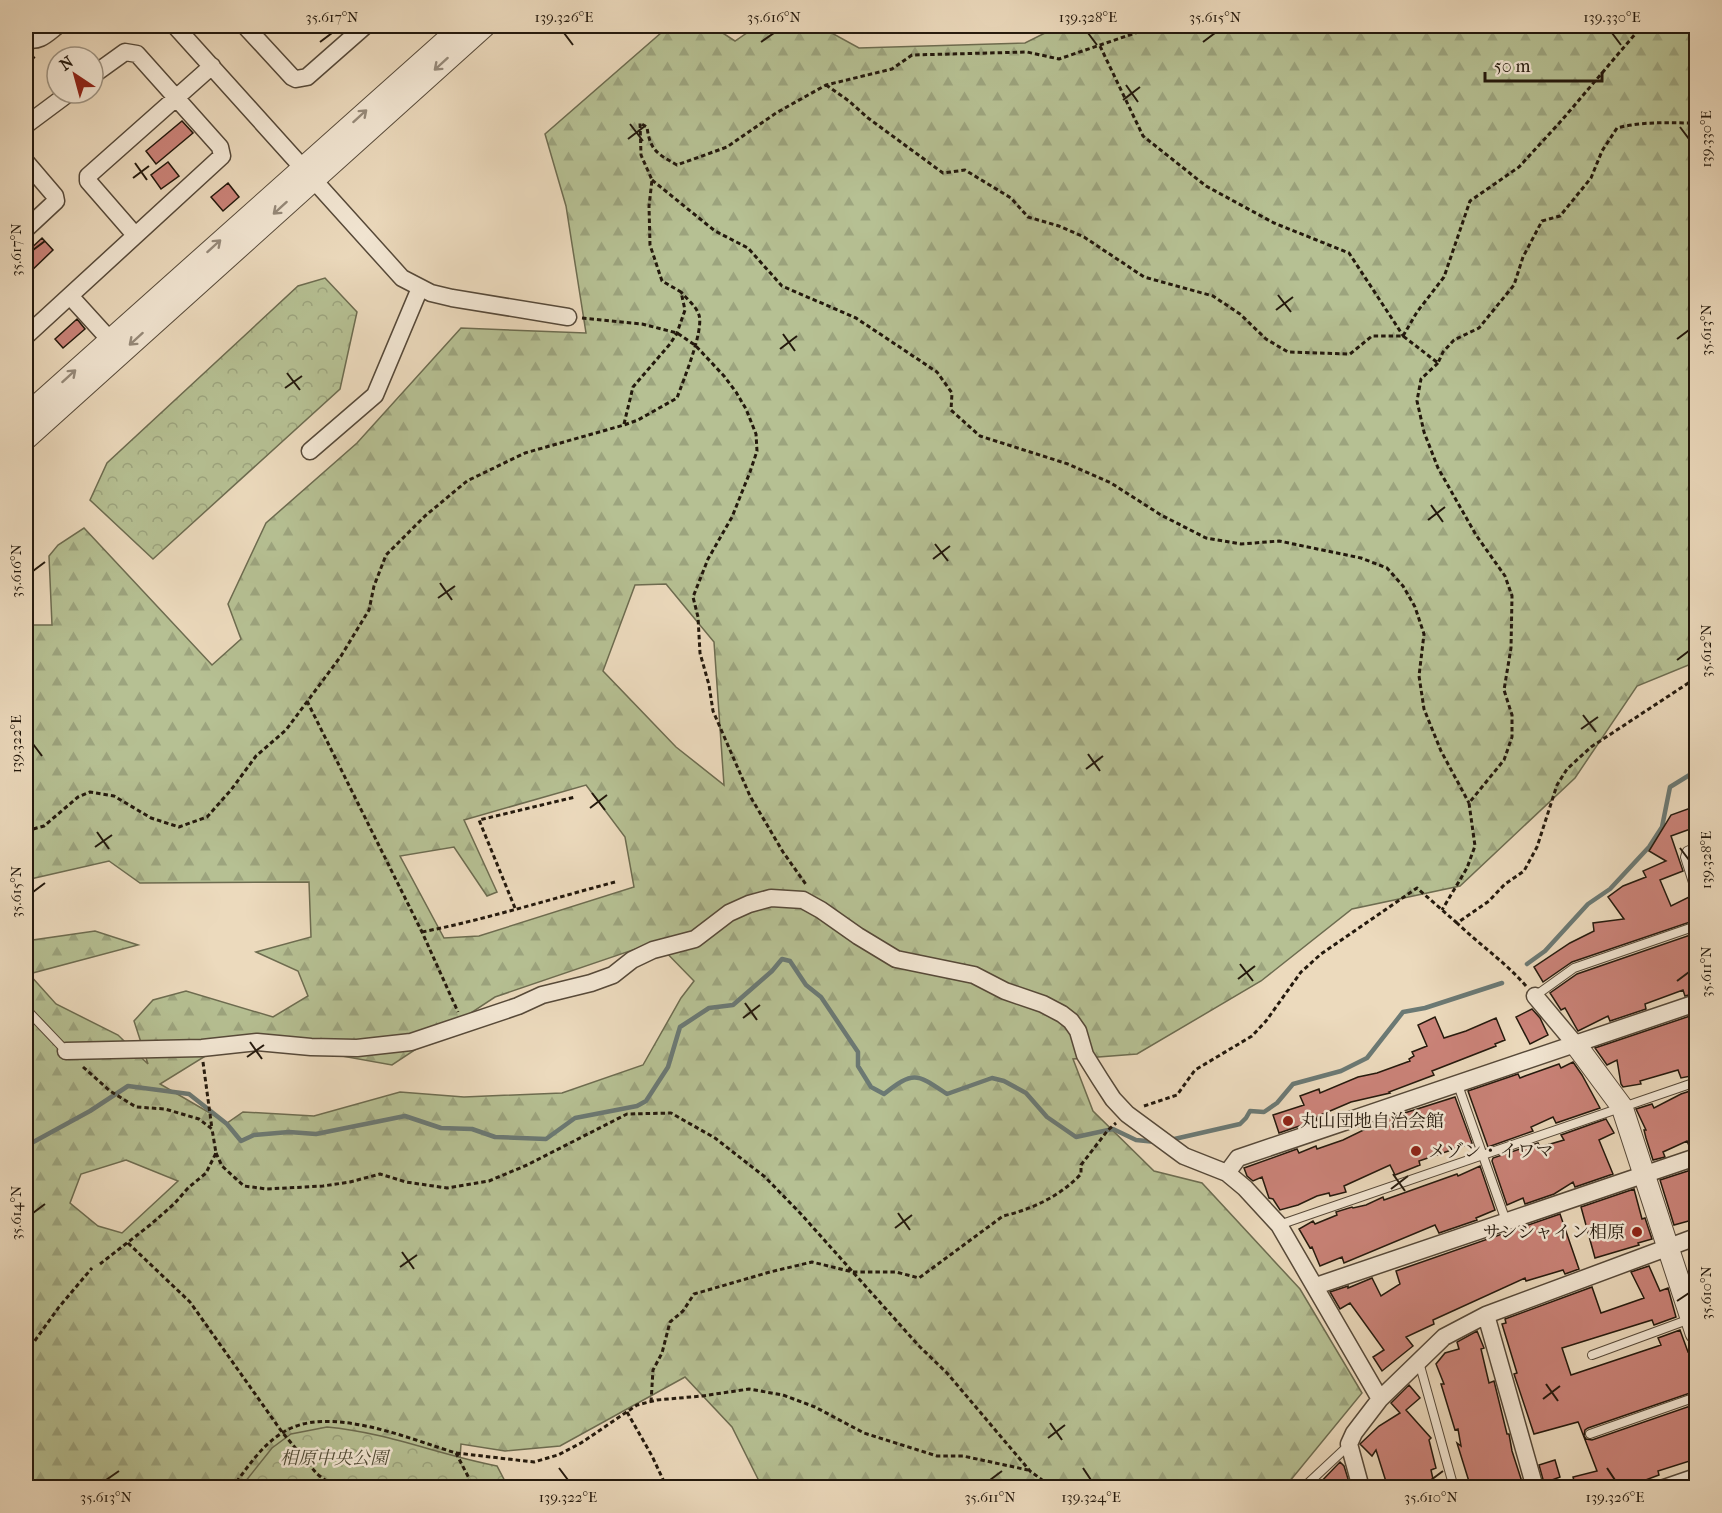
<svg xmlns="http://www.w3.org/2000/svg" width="1722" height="1513" font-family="'IM FELL French Canon','Noto Serif JP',serif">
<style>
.forest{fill:url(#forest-firs);stroke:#6d6c50;stroke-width:1.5;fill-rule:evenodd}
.park{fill:url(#park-crowns);stroke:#6d6c50;stroke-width:1.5}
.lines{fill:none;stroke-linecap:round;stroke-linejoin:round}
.stream{stroke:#6b7974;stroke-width:4.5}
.building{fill:#cb8379;stroke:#24190d;stroke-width:1.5}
.service-casing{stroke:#564939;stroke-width:10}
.minor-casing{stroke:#564939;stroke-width:19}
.tertiary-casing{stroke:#564939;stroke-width:23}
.path{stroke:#24190d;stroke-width:3;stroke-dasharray:4.5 3;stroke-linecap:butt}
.service{stroke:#f3e7d4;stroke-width:8}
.minor{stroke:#f3e7d4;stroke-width:16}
.tertiary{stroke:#f3e7d4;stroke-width:21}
.oneway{stroke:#968a7a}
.ticks{fill:none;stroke:#24190d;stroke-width:2}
.poi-dot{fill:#8f2418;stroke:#f3e7d4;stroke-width:2}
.labels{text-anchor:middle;stroke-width:5;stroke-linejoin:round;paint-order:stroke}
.poi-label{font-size:18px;fill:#24190d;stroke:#f3e7d4;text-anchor:start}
.park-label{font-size:18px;font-style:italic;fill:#504b35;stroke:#f3e7d4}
.neatline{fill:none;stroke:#24190d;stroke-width:2}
.ticks-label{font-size:15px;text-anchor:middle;fill:#24190d}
</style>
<defs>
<pattern id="forest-firs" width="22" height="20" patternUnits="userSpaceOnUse" patternTransform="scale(1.5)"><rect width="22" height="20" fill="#b6c093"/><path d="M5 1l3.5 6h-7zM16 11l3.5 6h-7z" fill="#9ca47e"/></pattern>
<pattern id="park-crowns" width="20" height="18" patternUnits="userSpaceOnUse" patternTransform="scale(1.5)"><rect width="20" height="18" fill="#b6c093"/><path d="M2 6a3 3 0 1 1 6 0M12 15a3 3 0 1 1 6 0" fill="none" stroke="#9ca47e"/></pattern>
</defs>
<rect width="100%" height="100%" fill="#ecdabd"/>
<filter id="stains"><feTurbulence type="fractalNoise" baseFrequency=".00333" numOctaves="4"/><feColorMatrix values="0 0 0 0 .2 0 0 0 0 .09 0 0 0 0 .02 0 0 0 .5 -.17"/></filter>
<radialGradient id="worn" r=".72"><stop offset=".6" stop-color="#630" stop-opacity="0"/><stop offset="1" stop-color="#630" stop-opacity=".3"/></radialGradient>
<!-- forest -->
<path class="forest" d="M669 26H712L735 41 757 26H819L859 48 1025 43 1059 26H1696V662L1637 686 1575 778 1460 886 1352 909 1261 981 1137 1054 1073 1059 1093 1111 1154 1171 1202 1183 1300 1289 1362 1393 1285 1487H762L732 1427 685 1377 560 1446 505 1451 461 1444 458 1487H26V941L95 931 138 945 29 974 56 1004 118 1035 148 1064 134 1021 153 1000 186 991 273 1017 308 996 298 971 256 952 311 937 309 882 140 883 109 861 26 880V625H52L49 556 58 545 84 528 212 665 241 639 228 604 266 523 357 443 461 328 586 333 566 206 545 134ZM666 584 714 642 724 785 676 747 603 671 635 585ZM586 785 625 837 634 887 479 936 444 938 400 856 454 847 487 896 497 892 464 820ZM656 942 694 981 681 998 643 1065 562 1093 464 1097 400 1092 314 1116 243 1112 227 1123 160 1084 236 1037 392 1065 495 997ZM126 1160 178 1181 122 1233 98 1226 70 1203 81 1174Z"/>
<!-- park -->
<path class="park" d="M325 278 357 312 340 389 153 559 90 500 107 463 298 286Z
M327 1427C385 1432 440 1455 497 1466L508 1487H241L272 1448 291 1434Z"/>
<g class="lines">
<!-- stream -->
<path class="stream" d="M1527 964 1545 951 1588 904 1610 889 1649 847 1662 827 1670 787 1696 771
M1170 1140 1240 1124 1246 1118 1250 1111 1264 1112 1277 1103 1293 1084 1341 1071 1367 1058 1403 1012 1425 1008 1502 983
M26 1146 90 1111 128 1086 189 1094 227 1124 241 1141 254 1135 289 1132 316 1134 405 1116 441 1128 472 1129 495 1137 546 1139 575 1118 637 1106 646 1101 668 1067 680 1027 709 1008 733 1005 772 971 782 959 790 961 806 985 821 997 858 1052V1066L871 1087 884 1094C914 1070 917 1074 947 1094L992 1078 1004 1081 1026 1093 1047 1117 1076 1137 1113 1129 1136 1140 1156 1142"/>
</g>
<!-- building -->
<path class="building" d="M182 121 193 133 156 164 146 151Z
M168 162 179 176 161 189 151 175Z
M228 183 239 197 223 211 211 197Z
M42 238 53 250 26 276V253Z
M77 319 85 329 63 348 55 339Z
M1696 806V827L1671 836 1683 871 1660 880 1671 906 1691 896 1696 898V920L1572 962 1543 982 1534 967 1570 943 1594 931 1593 923 1624 919 1608 897 1623 886 1646 877 1643 871 1666 861 1649 851 1671 815Z
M1696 933V993L1685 996 1683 990 1645 1004 1646 1009 1610 1021 1608 1016 1578 1031 1565 1008 1561 1010 1550 993 1577 974Z
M1532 1009 1540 1018 1548 1035 1530 1044 1516 1017Z
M1696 1014V1075L1681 1078 1678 1070 1640 1081 1641 1084 1623 1087 1621 1084 1617 1060 1607 1065 1595 1048Z
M1435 1017 1444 1038 1466 1031 1496 1018 1505 1040 1495 1044 1496 1046 1432 1071 1434 1075 1389 1092 1390 1093 1351 1102 1316 1117 1317 1120 1279 1133 1273 1115 1304 1105 1300 1096 1319 1089 1320 1093 1358 1077 1377 1073 1410 1061 1409 1059 1414 1056 1412 1052 1427 1046 1418 1025Z
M1573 1062 1582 1075 1600 1108 1556 1123 1553 1117 1531 1127 1533 1131 1488 1147 1468 1091 1518 1074 1520 1078 1525 1076 1559 1064 1561 1068Z
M1696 1089V1147L1690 1148 1687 1141 1663 1152 1665 1157 1653 1160 1646 1138 1644 1130H1646L1636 1109 1652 1104 1654 1108 1681 1094Z
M1455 1097 1472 1143 1419 1161 1420 1165 1395 1175 1390 1165 1344 1186 1346 1192 1330 1196 1329 1193 1317 1196 1298 1205 1280 1210 1273 1199 1269 1198 1262 1177 1253 1181 1247 1176 1244 1168 1297 1149 1299 1153 1316 1146 1317 1149 1343 1140 1374 1125 1373 1123Z
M1606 1119 1614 1133 1599 1140 1613 1174 1575 1187 1573 1182 1554 1194 1525 1204 1523 1198 1507 1205 1492 1161 1493 1158 1538 1143 1540 1147 1564 1140 1561 1135Z
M1480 1166 1495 1210 1476 1218 1477 1220 1439 1233 1435 1225 1344 1263 1342 1257 1320 1266 1312 1247 1310 1248 1299 1229 1313 1221 1315 1224 1337 1215 1336 1212 1352 1207 1353 1208 1366 1205 1383 1197 1384 1200 1457 1174 1458 1176Z
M1694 1169 1696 1176V1219L1674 1225 1660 1180Z
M1634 1189 1642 1219 1645 1218 1652 1239 1638 1243 1639 1245 1595 1258 1581 1207Z
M1560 1214 1579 1269 1565 1274 1563 1270 1526 1281 1525 1278 1433 1320 1434 1324 1406 1337 1413 1346 1382 1371 1373 1357 1384 1350 1350 1303 1340 1309 1330 1292 1348 1286V1288L1372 1278 1381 1296 1400 1284 1396 1271Z
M1649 1266 1660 1291 1668 1288 1676 1317 1654 1325 1652 1320 1562 1348 1571 1375 1661 1345 1658 1338 1680 1330 1688 1352 1692 1350 1696 1362V1391L1588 1428 1585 1430 1584 1436 1586 1439 1592 1440 1696 1404V1459L1658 1471 1659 1475 1635 1484V1482L1614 1488H1576L1573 1477 1597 1471 1579 1424 1578 1422 1534 1434 1514 1374 1517 1373 1502 1324 1506 1323 1505 1319 1592 1287 1601 1313 1644 1298 1631 1272Z
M1477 1331 1484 1348 1481 1349 1489 1383 1494 1381 1507 1434H1509L1512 1451 1524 1488H1471L1457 1443 1461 1446 1458 1429 1455 1430 1441 1384H1444L1436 1364 1445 1353 1459 1349 1457 1342Z
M1409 1385 1420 1398 1406 1410 1431 1438 1429 1440 1436 1468 1431 1470 1435 1488H1388L1376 1450 1372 1456 1360 1444 1379 1426 1400 1413 1391 1403Z
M1555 1460 1560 1477 1544 1483 1539 1465Z
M1340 1462 1344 1466 1349 1482 1344 1488H1315Z"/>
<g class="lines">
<!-- service casing -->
<g class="service-casing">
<path id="service" d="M1696 847 1687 851 1685 857 1696 892
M1535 996 1574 968 1696 926
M26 1009 66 1051
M1458 1085 1506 1221
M1279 1225 1696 1082
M1592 1355 1690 1319
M1419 1362 1454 1488
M1590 1434 1696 1397
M1303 1488 1349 1445"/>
</g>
<!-- minor casing -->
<g class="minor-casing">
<path id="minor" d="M175 26 402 278 431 293 452 298 568 317
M245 26 292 77 296 79 307 77 365 26
M26 38C38 44 48 33 57 26
M26 125 69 93
M26 162 55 196 56 201 26 229
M135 235 88 181V176L212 66
M70 296 110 340
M26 336 222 156 220 147 137 54 125 52 93 75
M310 451 375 395 420 288
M1535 996 1576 1045
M66 1051 202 1048 257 1042 311 1047 357 1048 411 1042 518 1006 542 995 591 983 613 975 632 960 653 950 695 939 729 913 749 904 771 898 803 900 821 910 858 936 896 959 974 975 1005 991 1043 1004 1062 1014 1071 1021 1078 1031 1085 1055 1100 1079 1113 1099 1127 1114 1184 1156 1227 1173 1245 1188 1279 1225 1380 1399 1354 1433 1349 1444 1361 1488
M1227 1173 1238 1158 1696 1003
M1316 1286 1696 1157
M1486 1315 1535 1488
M1380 1399 1444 1337 1486 1315 1696 1237
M1664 1488 1696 1477"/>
</g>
<!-- tertiary casing -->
<g class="tertiary-casing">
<path id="tertiary" d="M26 415 462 26
M26 439 485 26
M1576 1045 1622 1107 1696 1333"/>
</g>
<!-- path -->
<path class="path" d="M1100 46 1143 136 1206 186 1274 223 1349 253 1404 337
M26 65 35 56
M826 85 849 101 868 118 943 173 965 170 1011 198 1028 217 1059 226 1084 237 1144 277 1213 296 1240 314 1266 339 1288 352 1350 354 1372 336H1403L1438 363 1443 352 1454 340 1479 328 1514 285 1523 257 1542 221 1560 216 1591 178 1602 151 1617 128C1644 121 1669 123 1696 123
M652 180 715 231 748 248 782 286 856 318 937 372 952 393 951 410 980 436 1068 464 1111 483 1161 515 1206 538 1241 544 1279 541 1361 558 1387 568 1403 586 1415 607 1424 634 1419 676 1424 709 1441 751 1469 803
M582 318 642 324 677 333 695 345 724 376 736 392 746 409 756 434 757 451 750 472 732 517 708 559 693 597 698 617 700 653 709 685 713 711 750 796 783 852 807 886
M1403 336 1417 312 1444 277 1470 201 1519 167 1562 120 1642 26
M1438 363 1421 379 1417 401 1424 432 1438 468 1476 535 1505 576 1512 596 1511 648 1504 690 1512 715V737L1504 760 1469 803 1475 846 1467 868 1442 910
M624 424 633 387 670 344 677 333 685 310 681 292 662 281 650 245 649 206 652 180 641 155 640 123 647 127C650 151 658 154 677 165L727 147 776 113 826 85 892 69 912 55 1027 52 1059 59 1156 26
M307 701 422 932 458 1012
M26 831 44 826 78 797 90 792 114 796 151 818 179 827 207 817 231 790 256 756 286 730 341 656 369 610 374 586 386 555 425 516 467 481 525 453 624 425 638 420 677 398C683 381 704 331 699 315 696 306 687 299 681 292
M515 908 479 820 575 797
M422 932C487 919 551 899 615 882
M1526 986C1505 962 1480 945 1457 923L1489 901 1505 884 1524 871 1537 847 1557 785 1567 769 1591 747 1696 678
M203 1062 212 1129
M83 1067 110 1091 136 1107 165 1109 199 1119 212 1129 216 1153 206 1173 188 1188 174 1204 150 1225 100 1264
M1144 1106 1177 1095 1195 1070 1252 1036 1266 1021 1301 972 1321 954 1417 888 1457 923
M216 1153 222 1166 244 1186 267 1189 323 1186 350 1182 380 1174 406 1182 447 1188 489 1181 527 1165 627 1114 671 1113 715 1138 765 1177 801 1214 919 1346 947 1373 1030 1471 1053 1488
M128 1243 190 1302 282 1432 317 1474 336 1488
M26 1353 59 1307 92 1268
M651 1402 653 1370 662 1353 670 1322 683 1311 694 1294 770 1272 812 1262 853 1272H896L919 1278 1003 1216C1033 1209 1060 1196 1081 1174V1165L1108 1130 1116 1123
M627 1412 652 1456 667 1488
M456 1453 534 1462 558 1455 581 1443 637 1405 657 1400 702 1396 749 1389 783 1395 815 1407 864 1433 937 1456H963L1028 1470
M232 1488C247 1468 261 1446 282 1433 327 1403 409 1439 456 1453L474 1488"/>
<!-- service -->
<use href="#service" class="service"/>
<!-- minor -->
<use href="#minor" class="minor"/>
<!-- tertiary -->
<use href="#tertiary" class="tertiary"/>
</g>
<!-- one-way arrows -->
<defs><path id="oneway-shaft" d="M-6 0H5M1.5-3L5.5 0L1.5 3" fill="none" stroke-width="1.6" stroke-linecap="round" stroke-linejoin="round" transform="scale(1.5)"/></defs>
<g class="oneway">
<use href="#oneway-shaft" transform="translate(441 64) rotate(138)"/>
<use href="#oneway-shaft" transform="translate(360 116) rotate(-42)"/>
<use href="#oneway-shaft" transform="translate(280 208) rotate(138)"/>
<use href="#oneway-shaft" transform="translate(214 246) rotate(-42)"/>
<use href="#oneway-shaft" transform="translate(136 339) rotate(138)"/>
<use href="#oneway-shaft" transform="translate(69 376) rotate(-42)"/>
</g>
<!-- ticks -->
<path class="ticks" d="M564 33 573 45M1088 33 1097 45M1612 33 1621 45M320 42 332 33M761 42 774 33M1203 42 1215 33M1126 85 1138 102M1123 100 1140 87M630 124 643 141M1680 127 1689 139M628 139 645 126M135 163 147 180M133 178 149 166M33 250 45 241M1278 295 1291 312M1276 310 1293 297M783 334 795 351M1677 339 1689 330M780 349 797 336M287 373 300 390M285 388 302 376M1431 505 1443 522M1428 520 1445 507M935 544 948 561M933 559 950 546M33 571 45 562M440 583 452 600M438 598 455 586M1677 660 1689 651M1583 715 1596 732M1581 729 1598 717M33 744 42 756M1088 754 1100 771M1086 769 1103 756M592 793 605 810M590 808 607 795M97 832 109 849M95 847 112 835M1680 848 1689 860M33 892 45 883M1240 964 1253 981M1238 979 1255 966M1677 981 1689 972M745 1003 757 1020M743 1018 760 1005M250 1042 262 1059M247 1057 264 1045M1393 1174 1405 1191M1391 1189 1408 1176M33 1213 45 1204M898 1213 910 1230M895 1228 912 1215M402 1252 414 1269M400 1267 417 1255M1677 1301 1689 1293M1546 1384 1558 1401M1543 1399 1560 1386M1050 1423 1062 1440M1048 1438 1065 1425M559 1468 568 1480M1083 1468 1091 1480M1607 1468 1615 1480M106 1480 119 1471M990 1480 1002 1471M1431 1480 1443 1471"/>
<!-- markers -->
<g class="poi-dot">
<circle cx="1288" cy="1121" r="6"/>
<circle cx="1416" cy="1151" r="6"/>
<circle cx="1637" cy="1232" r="6"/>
</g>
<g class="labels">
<!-- poi labels -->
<g class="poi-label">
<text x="1300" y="1127">丸山団地自治会館</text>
<text x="1428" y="1157">メゾン・イワマ</text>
<text x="1625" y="1238" text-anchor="end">サンシャイン相原</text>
</g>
<!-- park labels -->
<g class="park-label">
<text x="334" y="1464">相原中央公園</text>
</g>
</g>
<!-- margin -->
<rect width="1722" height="1513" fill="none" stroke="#ecdabd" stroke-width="66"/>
<!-- north arrow -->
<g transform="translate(75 75) rotate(324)"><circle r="28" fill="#f3e7d4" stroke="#a09584" stroke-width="1.5"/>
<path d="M0-4.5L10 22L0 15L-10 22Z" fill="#8f2418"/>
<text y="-9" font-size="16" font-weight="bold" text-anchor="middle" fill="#24190d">N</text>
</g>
<!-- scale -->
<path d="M1485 72v9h117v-9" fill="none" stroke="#24190d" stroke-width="3"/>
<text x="1494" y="72" font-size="18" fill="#24190d" stroke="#f3e7d4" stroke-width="4.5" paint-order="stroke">50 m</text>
<rect x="33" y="33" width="1656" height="1447" class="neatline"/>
<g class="ticks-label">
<text x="332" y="22">35.617°N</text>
<text x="564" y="22">139.326°E</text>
<text x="774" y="22">35.616°N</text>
<text x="1088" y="22">139.328°E</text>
<text x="1215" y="22">35.615°N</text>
<text x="1612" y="22">139.330°E</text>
<text transform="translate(1706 139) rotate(-90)" y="5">139.330°E</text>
<text transform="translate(16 250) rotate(-90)" y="5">35.617°N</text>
<text transform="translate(1706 330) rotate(-90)" y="5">35.613°N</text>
<text transform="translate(16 571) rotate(-90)" y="5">35.616°N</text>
<text transform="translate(1706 651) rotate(-90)" y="5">35.612°N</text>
<text transform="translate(16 744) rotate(-90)" y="5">139.322°E</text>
<text transform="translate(1706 860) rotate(-90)" y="5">139.328°E</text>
<text transform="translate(16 892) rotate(-90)" y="5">35.615°N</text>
<text transform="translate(1706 972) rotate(-90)" y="5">35.611°N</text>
<text transform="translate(16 1213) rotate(-90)" y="5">35.614°N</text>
<text transform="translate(1706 1293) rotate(-90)" y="5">35.610°N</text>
<text x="106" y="1502">35.613°N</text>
<text x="568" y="1502">139.322°E</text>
<text x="990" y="1502">35.611°N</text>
<text x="1091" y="1502">139.324°E</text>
<text x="1431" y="1502">35.610°N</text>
<text x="1615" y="1502">139.326°E</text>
</g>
<rect width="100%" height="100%" filter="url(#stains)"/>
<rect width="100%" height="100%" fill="url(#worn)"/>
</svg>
